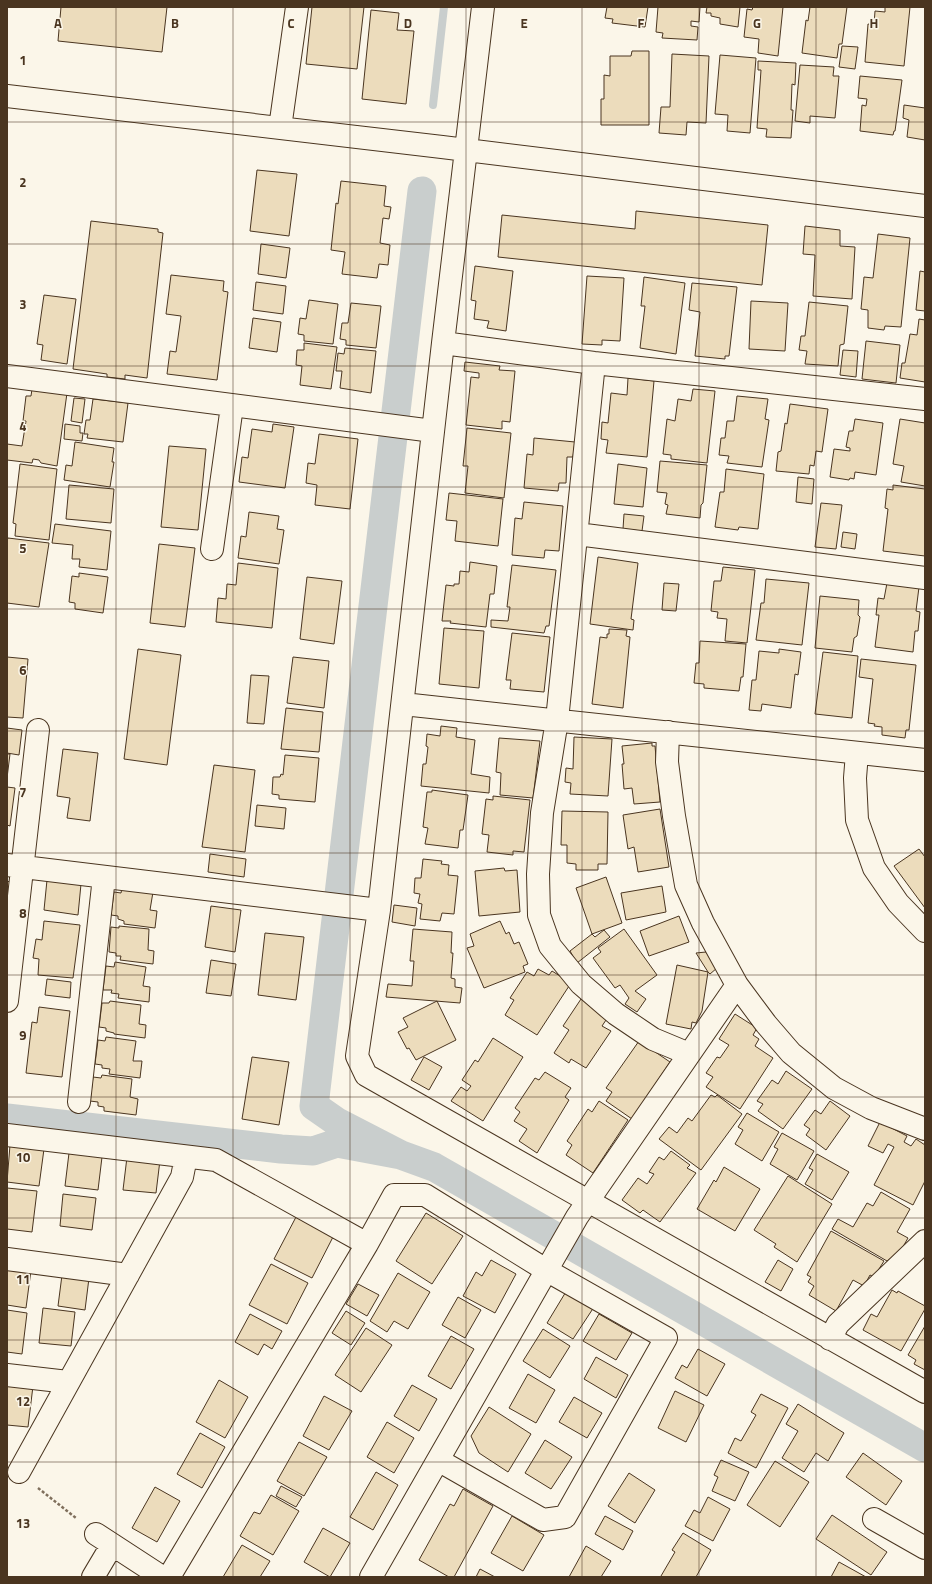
<svg xmlns="http://www.w3.org/2000/svg" width="932" height="1584" font-family="'Titillium Web',sans-serif">
<style>
.lines{fill:none;stroke-linecap:round;stroke-linejoin:round}
.stream{stroke:#c9cecd;stroke-width:8}
.canal{stroke:#c9cecd;stroke-width:29}
.building{fill:#ecdcbc;stroke:#4a3520}
.minor-casing{stroke:#4a3520;stroke-width:24}
.path{stroke:#7f6f5c;stroke-width:2.5;stroke-dasharray:3 2;stroke-linecap:butt}
.minor{stroke:#fbf6e9;stroke-width:22}
.grid{fill:none;stroke:#4a3520;stroke-width:1;stroke-opacity:0.55}
.grid-label{font-size:13px;text-anchor:middle;font-weight:bold;fill:#4a3520;stroke:#fbf6e9;stroke-width:3;stroke-linejoin:round;paint-order:stroke}
</style>
<rect width="100%" height="100%" fill="#fbf6e9"/>
<g class="lines">
<!-- stream -->
<path class="stream" d="M433 105 444 7"/>
<!-- canal -->
<path class="canal" d="M7 1118 281 1149 313 1151 337 1143 401 1155 434 1167 925 1448
M401 1155 337 1122 314 1106 422 191"/>
</g>
<!-- building -->
<path class="building" d="M61 7H167L162 52 58 41Z
M312 7H364L357 69 306 64Z
M607 7H648L645 27 612 23 613 19 605 18Z
M658 7H700L699 22 691 21V26L698 27 697 40 662 38 663 33 656 32Z
M707 7H740L738 27 720 24V18L711 16V13H706Z
M753 7H783L778 56 758 53 759 39 744 37 747 9 752 10Z
M810 7H847L842 44H839L837 58 802 53 806 20 808 21Z
M885 7H910L904 66 865 62 868 24 874 25 875 11 885 12Z
M371 10 399 13 397 30 414 31 406 104 362 99Z
M842 46 858 47 855 69 839 67Z
M632 51H649V125H601V99H604V75L610 76V56H631Z
M672 54 709 56 706 123 687 122 686 135 659 133 661 107H670Z
M720 55 756 58 750 133 727 131 728 115 715 114Z
M758 61 796 63 795 85 792 84 791 110H793L791 138 766 137 767 129 757 128 761 70H758Z
M800 65 834 67 833 76H839L835 118 810 116V123L795 121Z
M860 76 902 80 895 131H894L893 135 860 131 862 105 866 106 867 99 858 98Z
M904 105 925 108V140L907 137 909 120 903 118Z
M257 170 297 174 289 236 250 231Z
M341 181 386 186 384 206 391 207 389 219 383 218 380 243 390 245 388 265 379 264 377 278 342 274 345 252 331 250 336 203 338 204Z
M636 211 768 225 762 285 498 257 502 215 635 229Z
M91 221 158 229V232L163 233 147 378 125 375V379L107 377V374L73 369Z
M805 226 840 230V246L855 247 852 299 813 296 815 255 803 254Z
M878 234 910 238 901 327 885 326 884 330 868 328V310L861 309 864 277 873 278Z
M261 244 290 248 286 278 258 274Z
M475 266 513 271 506 331 487 328 489 321 474 319 476 301 471 300Z
M920 271 925 272V311L916 310Z
M171 275 224 281 223 291 228 292 217 380 167 374 170 351 176 352 181 316 166 314Z
M587 276 624 278 620 341 602 340V345L582 344Z
M644 277 685 283 676 354 640 348 645 306H641Z
M256 282 286 286 283 314 253 310Z
M692 283 737 287 729 356H725V359L695 356 700 312 689 310Z
M44 295 76 299 67 364 41 360 43 345 37 344Z
M309 300 338 304 333 344 304 341V335L298 334 300 318 306 319Z
M751 301 788 303 785 351 749 349Z
M809 302 848 306 844 344 840 345 838 366 805 364 807 351 799 350 801 336H805Z
M351 303 381 306 376 348 346 345V340L340 339 342 323H348Z
M253 318 281 322 277 352 249 348Z
M919 319 925 320V382L900 378 902 363H905L910 334 917 335Z
M866 341 900 345 896 383 862 379Z
M304 343 337 347 331 389 300 385 302 366 296 365 297 350H304Z
M345 348 376 351 371 393 340 388 342 371H336L338 353 344 354Z
M843 350 858 351 856 377 840 375Z
M465 362 500 366 499 370 515 371 510 422 502 421V429L466 425 471 377 479 378V373L464 371Z
M628 378 654 381 647 457 606 453 608 440 601 439 602 422 608 423 611 393 627 395Z
M32 389 67 393 57 466 41 463 39 460 33 459 32 463 7 460V444L22 446 26 421H23L26 396H31Z
M693 389 715 391 707 463 671 459V455L663 454 667 419 675 421 678 399 691 401Z
M737 396 768 399 765 419 769 420 762 467 727 463 729 456 719 455 721 438H725L727 421H734Z
M74 398 85 399 82 423 71 421Z
M93 399 128 403 123 442 87 438 88 434H84L86 420H90Z
M790 404 828 409 822 452 816 451 814 466 810 465 809 474 776 471 778 452 781 451 785 423 787 424Z
M855 419 883 423 876 475 855 472 854 479 850 478 849 480 830 477 834 449 850 451V448L846 447 849 431H853Z
M900 419 925 423V486L901 482 904 466 893 464Z
M65 424 80 426V433H83L82 441 64 439Z
M273 424 294 427 285 488 239 482 242 457 248 458 252 429 272 432Z
M467 428 511 433 504 498 465 493 468 466H463Z
M319 434 358 439 350 509 315 505 317 485 306 483 308 463 315 464Z
M534 438 575 442 573 457H567L566 483H559L558 491 524 488 527 454 533 455Z
M75 442 114 448 112 462H114L110 487 64 480 66 465 72 466Z
M169 446 206 449 198 530 161 527Z
M660 461 707 465 703 503 701 505 700 518 666 514 668 505 665 504 667 493 657 492Z
M20 464 57 469 49 540 15 536 16 524 13 523Z
M618 464 647 468 643 507 614 504Z
M726 469 764 474 758 529 739 527 738 530 715 527 720 492H724Z
M798 477 814 479 812 504 796 502Z
M69 485 114 489 111 523 66 519Z
M893 485 925 489V556L883 551 888 509 885 508 887 489 893 490Z
M449 493 503 499 498 546 455 541 457 521 446 520Z
M524 502 563 506 559 551 545 550 544 558 512 555 515 518 522 519Z
M821 503 842 505 836 549 815 547Z
M249 512 279 516 277 529 284 530 279 564 238 558 241 536 246 537Z
M624 514 644 516 642 531 623 529Z
M55 524 111 531 107 570 79 567 80 559H72L73 545 52 543Z
M843 532 857 534 855 549 841 547Z
M8 538 49 543 39 607 7 603V541Z
M159 544 195 548 185 627 150 623Z
M598 557 638 563 631 619 634 620 633 630 590 624Z
M470 562 497 566 494 594H490L486 627 450 623 451 621H442L446 585 454 586V584H459L460 571 469 572Z
M238 563 278 568 272 628 216 622 218 598 226 599 227 584 236 585Z
M512 565 556 570 549 626H546L544 633 491 627V620L508 621 510 607H507Z
M723 567 755 570 747 643 725 641 727 619 717 618 718 612 711 611 714 581H721Z
M79 573 108 577 103 613 75 609V603L69 602 72 576 79 577Z
M307 577 342 581 334 644 300 639Z
M766 579 809 583 802 645 756 640 761 603H764Z
M664 583 679 584 676 611 662 610Z
M887 583 919 587 916 611 920 612 918 631H915L913 652 875 647 879 615H876L878 598 884 599Z
M820 596 859 600 858 615 860 617 857 636 854 638 852 652 815 648Z
M444 628 484 631 479 688 439 684Z
M609 629 627 630 626 636 630 637 623 708 592 704 600 637 607 638V634H609Z
M512 633 550 637 544 692 510 689 511 680H506Z
M700 641 746 644 743 677H741L739 691 704 688V684L694 683 696 663H699Z
M138 649 181 655 167 765 124 759Z
M779 649 801 652 798 675 795 674 791 708 762 704 761 711 749 710 752 680H756L759 651 779 653Z
M823 652 858 656 852 718 815 714Z
M7 657 28 659 23 718 7 717Z
M293 657 329 661 324 708 287 703Z
M861 659 916 665 909 730H906L905 738 882 735V727L874 726 875 724 868 723 873 679 859 677Z
M251 675 269 676 264 724 247 723Z
M286 708 323 712 319 752 281 749Z
M441 726 457 728 456 737 475 740 471 774 490 777 489 793 421 786 423 764H426L428 747 426 746 427 734 440 736Z
M7 728 22 730 19 755 7 753Z
M574 737 612 739 608 796 570 794 571 783 565 782 566 768 573 769Z
M499 738 540 741 533 798 500 795 501 773 496 772Z
M652 743V746H655L660 802 634 804 632 788 624 789 622 764H624L622 746Z
M63 749 98 753 90 821 67 818 70 798 57 796Z
M7 754H10L7 778Z
M285 755 319 758 315 802 279 799V795L272 794 273 777H280L281 774 283 775Z
M214 765 255 770 245 852 202 847Z
M7 787 15 788 10 826 7 825Z
M432 790 468 795 463 830H460L458 848 425 844 428 828 423 827 427 792H432Z
M493 796 530 800 524 852 513 851V855L487 852 489 835 482 834 486 799 493 800Z
M257 805 286 808 284 829 255 826Z
M660 809 669 867 638 872 634 847 628 849 623 815Z
M562 811 608 812 607 864H598V870H576V864L567 863V845H561Z
M919 849 925 857V908L894 866Z
M210 854 246 859 244 877 208 872Z
M423 859 442 861 441 864 449 865 448 875 458 876 454 914 442 913 440 921 420 919 422 904 418 903 420 894 414 893 415 878H421Z
M504 868 505 871 517 870 520 912 479 916 475 871Z
M606 877 622 923 592 934 576 888Z
M47 880 81 884 78 915 44 910Z
M7 881 10 882 7 910Z
M662 886 666 912 626 920 621 893Z
M122 888 153 892 150 910 157 911 155 928 124 924V921L118 919V916L111 915 114 892 121 893Z
M394 905 417 908 415 926 392 922Z
M211 906 241 910 235 952 205 947Z
M679 916 689 942 649 956 640 931Z
M44 921 80 925 73 978 38 975 39 959 33 958 36 939 42 940Z
M500 921 506 934 509 932 514 944 519 942 528 964 523 966 525 972 484 988 467 948 474 946 470 934Z
M119 926 149 929 148 950 154 951 153 964 120 960 121 956H116V953L109 952 111 927 119 928Z
M413 929 452 932 451 953H453L451 978 455 979V987L462 988 460 1003 386 997 388 984 412 986 414 961H410Z
M624 929 657 975 635 991 646 999 637 1012 625 1004 629 998 620 985 615 988 593 958 601 952 598 948Z
M604 930 610 937 577 963 570 951 592 934 595 937Z
M265 933 304 937 296 1000 258 995Z
M706 952 717 968 710 974 708 972 702 1011 696 1023 692 1022 691 1029 666 1024 677 965 708 972 696 953Z
M211 960 236 964 231 996 206 993Z
M115 962 146 967 143 986 150 987 149 1002 118 998 119 994 111 993 112 990H103L106 966 114 967Z
M538 969 549 975 552 971 571 983 537 1035 505 1015 514 1000 510 998 527 972 534 976Z
M47 979 71 982 70 998 45 995Z
M581 999 608 1017 602 1026 611 1031 586 1068 571 1059 569 1063 554 1053 569 1030 563 1026Z
M110 1001 141 1005 139 1024 146 1025 145 1038 114 1034V1033L106 1031V1028L99 1027 102 1003H109Z
M437 1001 456 1040 416 1060 409 1048 407 1049 398 1032 408 1027 403 1018Z
M39 1007 70 1011 62 1077 26 1073 32 1022 37 1023Z
M735 1014 757 1028 753 1035 759 1039 755 1046 773 1058 740 1109 706 1087 713 1077 706 1073 717 1057 720 1058 729 1045 719 1039Z
M106 1037 136 1041 133 1061H142L140 1078 109 1074 110 1069 102 1068V1065L95 1064 98 1040 105 1041Z
M493 1038 523 1057 483 1121 451 1101 461 1087 467 1091 471 1086 462 1080 475 1060 478 1062Z
M639 1041 670 1062 632 1119 606 1101 612 1092 606 1088Z
M252 1057 289 1062 279 1125 242 1119Z
M424 1057 442 1067 429 1090 411 1080Z
M786 1071 812 1089 783 1129 758 1111 763 1104 757 1101 772 1080 778 1084Z
M545 1072 571 1088 565 1097 569 1100 537 1153 519 1141 527 1129 514 1121 520 1112 515 1108 535 1078 539 1080Z
M102 1075 132 1079 130 1097 138 1099 136 1115 104 1111V1107L98 1106V1102L90 1101 93 1077 101 1078Z
M711 1095 715 1097 717 1095 742 1114 701 1170 659 1139 669 1127 677 1133 688 1118 692 1121Z
M599 1101 628 1120 593 1173 566 1155 572 1145 567 1141 588 1109 592 1112Z
M830 1101 850 1116 826 1150 806 1135 810 1129 804 1125 815 1110 821 1114Z
M747 1113 779 1132 762 1161 735 1144 743 1130 738 1127Z
M880 1122 907 1136 904 1142 911 1146 916 1139 925 1145V1181L913 1205 874 1185 894 1147 888 1144 883 1153 868 1146Z
M782 1133 814 1151 797 1180 770 1164 778 1149 774 1147Z
M10 1145 44 1149 39 1186 7 1182Z
M671 1151 690 1165 687 1168 696 1173 660 1222 643 1210 640 1213 622 1200 638 1178 647 1184 654 1174 649 1172 659 1157 664 1160Z
M69 1153 102 1157 98 1190 65 1186Z
M817 1154 849 1172 832 1200 805 1184 813 1170 809 1168Z
M127 1157 160 1160 156 1193 123 1190Z
M724 1167 760 1189 735 1231 697 1209 714 1180 716 1182Z
M788 1176 832 1204 797 1262 774 1247 776 1244 754 1230Z
M7 1188 37 1191 32 1232 7 1229Z
M881 1192 910 1209 897 1232 908 1238 900 1252 887 1261 832 1229 838 1219 853 1227 867 1203 873 1206Z
M63 1194 96 1198 92 1230 60 1226Z
M426 1213 463 1236 432 1284 396 1261Z
M296 1217 333 1237 312 1278 274 1259Z
M831 1231 884 1261 874 1277 870 1275 864 1286 853 1280 836 1311 809 1295 814 1286 808 1282 811 1277 807 1275Z
M491 1260 516 1274 495 1313 463 1296 476 1272 482 1276Z
M778 1260 793 1269 781 1291 765 1282Z
M271 1264 308 1283 287 1324 249 1305Z
M7 1267 31 1270 26 1308 7 1305Z
M398 1273 430 1292 408 1329 394 1321 387 1332 370 1321Z
M62 1275 89 1278 85 1310 58 1306Z
M358 1284 379 1295 367 1316 346 1304Z
M567 1290 594 1307 573 1339 547 1323Z
M892 1290 897 1293 898 1291 925 1306V1309L901 1351 863 1330 871 1314 877 1317Z
M458 1297 481 1310 465 1338 442 1325Z
M43 1308 75 1312 71 1346 39 1343Z
M7 1310 27 1313 22 1354 7 1352Z
M346 1311 365 1323 351 1345 332 1333Z
M250 1314 282 1331 272 1349 264 1344 258 1355 235 1342Z
M599 1314 632 1333 616 1360 583 1341Z
M925 1326V1370L914 1364 916 1360 908 1355Z
M366 1328 392 1345 361 1392 335 1375Z
M543 1329 570 1346 550 1378 523 1361Z
M451 1336 474 1349 451 1389 428 1376Z
M698 1349 725 1364 707 1396 675 1378 682 1365 687 1368Z
M596 1357 628 1375 616 1398 584 1379Z
M528 1374 555 1390 536 1423 509 1408Z
M219 1380 248 1397 225 1438 196 1422Z
M7 1382 33 1386 28 1427 7 1425Z
M412 1385 437 1399 419 1431 394 1416Z
M675 1391 704 1405 686 1442 658 1428Z
M761 1394 788 1408 756 1468 728 1453 735 1438 741 1441 756 1415 751 1412Z
M324 1396 352 1411 329 1450 303 1436Z
M574 1397 602 1413 587 1438 559 1422Z
M798 1404 844 1433 828 1461 816 1453 804 1472 782 1458 798 1431 786 1424Z
M489 1407 531 1434 508 1472 479 1453 471 1436Z
M387 1422 414 1438 394 1473 367 1457Z
M200 1433 225 1447 202 1488 177 1474Z
M545 1440 572 1457 551 1489 525 1473Z
M299 1442 327 1457 304 1496 277 1481Z
M863 1453 902 1481 886 1505 846 1477Z
M721 1460 749 1472 735 1501 712 1491 718 1477 714 1475Z
M775 1461 809 1482 780 1527 747 1505Z
M376 1472 398 1485 373 1530 350 1517Z
M629 1473 655 1490 635 1523 608 1506Z
M281 1486 302 1497 296 1507 276 1496Z
M155 1487 180 1501 157 1542 132 1528Z
M463 1489 493 1506 454 1577H449L419 1560 450 1504 454 1506Z
M271 1495 299 1511 273 1555 240 1536 254 1512 260 1514Z
M708 1497 730 1509 713 1541 685 1526 694 1510 700 1513Z
M832 1515 887 1552 871 1575 816 1539Z
M512 1516 544 1535 523 1571 491 1553Z
M605 1516 633 1531 623 1550 595 1534Z
M323 1528 350 1543 330 1577 304 1562Z
M683 1533 711 1550 696 1577H662L661 1576 675 1552 672 1550Z
M242 1545 270 1561 260 1577H223Z
M586 1546 611 1561 601 1577H569Z
M839 1562 866 1577H831Z
M480 1569 495 1577H476Z"/>
<g class="lines">
<!-- minor casing -->
<g class="minor-casing">
<path id="minor" d="M483 7 443 343 379 910 357 1056 366 1075 925 1392
M7 96 442 147 925 206
M280 128 297 7
M443 343 594 363 925 399
M594 363 557 720 542 813 538 874 539 915 550 946 581 984 616 1014 653 1039 689 1054
M7 376 433 431
M577 534 925 578
M212 549 232 406
M403 704 925 760
M668 732 667 762 674 816 686 885 703 923 737 985 766 1024 791 1053 834 1088 871 1108 925 1129
M857 753 855 778 857 820 874 868 898 903 925 931
M7 865 379 910
M7 1001 38 730
M79 1102 104 877
M7 1135 216 1160 367 1244
M7 1259 128 1275
M830 1339 838 1324 925 1241
M7 1375 68 1382
M19 1472 182 1177 186 1157
M874 1519 925 1548
M96 1534 162 1577
M93 1577 112 1545
M169 1577 367 1244 394 1195H425L546 1270 666 1338 565 1517 543 1520 438 1460
M371 1577 577 1217 737 985"/>
</g>
<!-- path -->
<path class="path" d="M38 1488 76 1518"/>
<!-- minor -->
<use href="#minor" class="minor"/>
</g>
<!-- grid -->
<path class="grid" d="M116 7V1577M233 7V1577M350 7V1577M466 7V1577M582 7V1577M699 7V1577M816 7V1577M7 122H925M7 244H925M7 366H925M7 487H925M7 609H925M7 731H925M7 853H925M7 975H925M7 1097H925M7 1218H925M7 1340H925M7 1462H925"/>
<g class="grid-label">
<text x="58" y="28">A</text>
<text x="175" y="28">B</text>
<text x="291" y="28">C</text>
<text x="408" y="28">D</text>
<text x="524" y="28">E</text>
<text x="641" y="28">F</text>
<text x="757" y="28">G</text>
<text x="874" y="28">H</text>
<text x="23" y="65">1</text>
<text x="23" y="187">2</text>
<text x="23" y="309">3</text>
<text x="23" y="431">4</text>
<text x="23" y="553">5</text>
<text x="23" y="675">6</text>
<text x="23" y="797">7</text>
<text x="23" y="918">8</text>
<text x="23" y="1040">9</text>
<text x="23" y="1162">10</text>
<text x="23" y="1284">11</text>
<text x="23" y="1406">12</text>
<text x="23" y="1528">13</text>
</g>
<!-- border -->
<rect width="932" height="1584" fill="none" stroke="#4a3520" stroke-width="16"/>
</svg>
